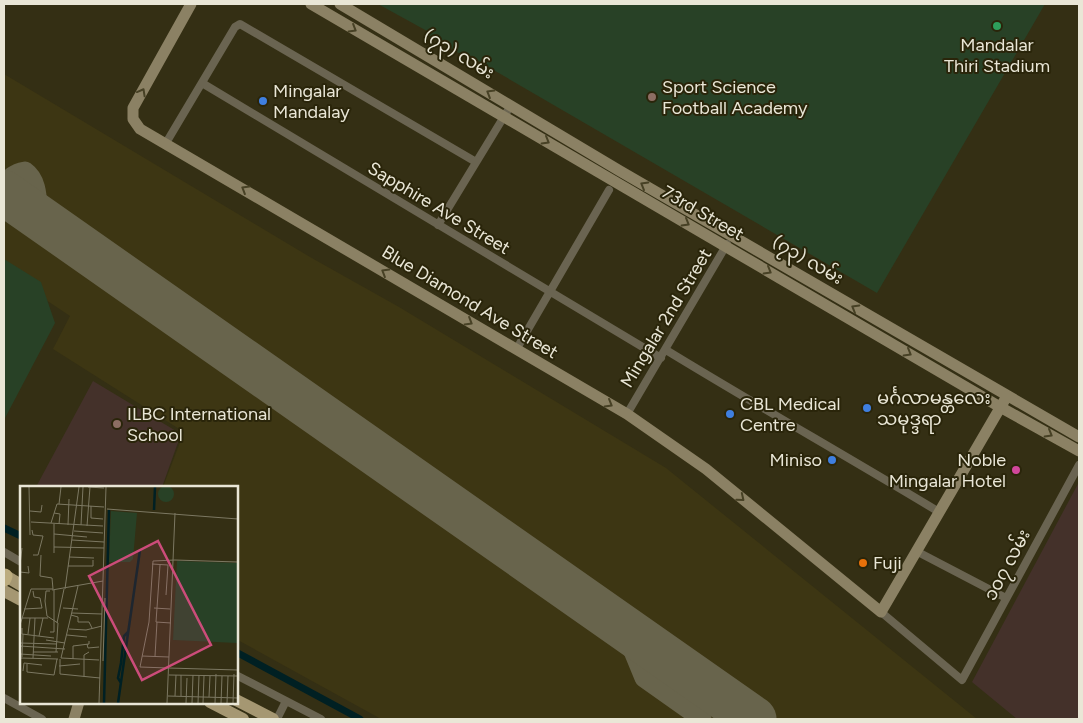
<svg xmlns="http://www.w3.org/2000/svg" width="1083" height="723" font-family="Figtree,'Noto Sans Myanmar',sans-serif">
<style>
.built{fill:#3d3613}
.education{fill:#44312a}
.green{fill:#284126}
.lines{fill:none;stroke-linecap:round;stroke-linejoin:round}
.canal{stroke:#002023;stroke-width:7}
.taxiway{stroke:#68644c;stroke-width:19}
.runway{stroke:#68644c;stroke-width:45}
.street{stroke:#6a6451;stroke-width:8}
.secondary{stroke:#8b8164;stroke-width:11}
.primary{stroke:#a59772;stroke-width:12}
.highway{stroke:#bcac7e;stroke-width:15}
.oneway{stroke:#474125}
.leisure-dot{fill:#2e9e5b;stroke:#2a250a;stroke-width:2}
.education-dot{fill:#8d6e63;stroke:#2a250a;stroke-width:2}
.shop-dot{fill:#3f7fe0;stroke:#2a250a;stroke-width:2}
.hotel-dot{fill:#d1479c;stroke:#2a250a;stroke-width:2}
.food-dot{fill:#e8710a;stroke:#2a250a;stroke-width:2}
.labels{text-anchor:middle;stroke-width:4;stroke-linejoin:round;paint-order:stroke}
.poi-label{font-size:18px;fill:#e9e6d6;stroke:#2a250a;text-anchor:start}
.street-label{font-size:18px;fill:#e9e6d6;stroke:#2a250a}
.inset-river{fill:none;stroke:#002023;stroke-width:2.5}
.inset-road{fill:none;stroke:#7c7862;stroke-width:1}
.view{fill:#cc4c7a;fill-opacity:0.15;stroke:#cc4c7a;stroke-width:2.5}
.inset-edge{fill:none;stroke:#e9e6d6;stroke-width:2.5}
</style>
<rect width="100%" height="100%" fill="#342f14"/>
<!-- built -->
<path class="built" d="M4 74 310 257 399 307 666 468 977 719H381L236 639V487H163L184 432 53 349 70 316 4 272Z"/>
<!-- education -->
<path class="education" d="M93 381 181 434 162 487H36Z
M1079 482V719H1017L972 682Z"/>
<!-- green -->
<path class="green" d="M378 4H1045L877 293 466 54 464 56 426 34 427 31Z
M4 259 41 282 55 323 4 420Z"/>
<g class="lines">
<!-- canal -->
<path class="canal" d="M4 528 21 536
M236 652 360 719"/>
<!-- taxiway -->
<path class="taxiway" d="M4 186C10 177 14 173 25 171 39 181 37 201 39 218
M623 627 644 678 702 719"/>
<!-- runway -->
<path class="runway" d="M4 193 754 719"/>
<!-- street -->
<path class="street" d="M202 83 661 358
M166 143 235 27 240 24 476 162
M438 225 511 105
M516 350 609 190
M666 350C756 405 848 457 939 512
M627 414 727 244
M916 551 1006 598
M4 552 21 562
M881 612 962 680 1079 465
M236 675 321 719
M4 698 42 719
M277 719 286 701"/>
<!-- secondary -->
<path class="secondary" d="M191 4 133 108V119L140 129 627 414 706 469 881 612 1007 396
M311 4 1000 407 1079 451
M340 4 620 171 1079 437
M74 719 79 702"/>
<!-- primary -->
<path class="primary" d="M4 575 21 585
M4 591 21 600
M236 700 273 719
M210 702 243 719"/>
<!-- highway -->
<path class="highway" d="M4 579 5 576"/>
</g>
<!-- one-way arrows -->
<defs><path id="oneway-chevron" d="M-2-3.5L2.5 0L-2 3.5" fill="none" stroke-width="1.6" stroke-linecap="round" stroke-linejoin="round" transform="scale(1.25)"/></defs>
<g class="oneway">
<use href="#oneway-chevron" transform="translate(353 29) rotate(31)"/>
<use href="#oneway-chevron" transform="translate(142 92) rotate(-61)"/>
<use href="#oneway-chevron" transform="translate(490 93) rotate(-149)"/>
<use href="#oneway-chevron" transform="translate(546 141) rotate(30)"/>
<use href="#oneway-chevron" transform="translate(644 185) rotate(-150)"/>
<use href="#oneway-chevron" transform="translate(245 189) rotate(-149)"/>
<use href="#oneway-chevron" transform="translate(686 223) rotate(30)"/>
<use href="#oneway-chevron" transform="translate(768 271) rotate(30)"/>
<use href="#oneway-chevron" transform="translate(385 272) rotate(-149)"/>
<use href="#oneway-chevron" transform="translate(855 308) rotate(-150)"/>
<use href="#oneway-chevron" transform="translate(469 322) rotate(31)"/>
<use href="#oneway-chevron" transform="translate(908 353) rotate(30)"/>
<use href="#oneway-chevron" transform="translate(609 404) rotate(30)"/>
<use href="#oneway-chevron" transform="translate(1049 434) rotate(30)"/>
<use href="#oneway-chevron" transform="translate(741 498) rotate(39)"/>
</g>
<!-- markers -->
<circle class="leisure-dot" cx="997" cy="26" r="5"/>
<g class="education-dot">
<circle cx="652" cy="97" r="5"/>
<circle cx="117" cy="424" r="5"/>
</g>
<g class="shop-dot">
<circle cx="263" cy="101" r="5"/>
<circle cx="867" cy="408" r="5"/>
<circle cx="730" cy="414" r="5"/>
<circle cx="832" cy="460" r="5"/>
</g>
<circle class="hotel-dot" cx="1016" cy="470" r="5"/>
<circle class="food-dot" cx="863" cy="563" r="5"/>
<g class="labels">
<!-- poi labels -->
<g class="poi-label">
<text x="997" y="51" text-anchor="middle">Mandalar<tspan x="997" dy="21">Thiri Stadium</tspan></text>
<text x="662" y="93">Sport Science<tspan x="662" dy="21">Football Academy</tspan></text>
<text x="273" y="97">Mingalar<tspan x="273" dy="21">Mandalay</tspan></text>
<text x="877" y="404">မင်္ဂလာမန္တလေး<tspan x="877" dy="21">သမုဒ္ဒရာ</tspan></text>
<text x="740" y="410">CBL Medical<tspan x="740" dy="21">Centre</tspan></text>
<text x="127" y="420">ILBC International<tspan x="127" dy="21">School</tspan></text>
<text x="822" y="466" text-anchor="end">Miniso</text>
<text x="1006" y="466" text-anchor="end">Noble<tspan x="1006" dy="21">Mingalar Hotel</tspan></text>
<text x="873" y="569">Fuji</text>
</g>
<!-- street labels -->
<g class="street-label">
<text transform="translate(459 54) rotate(31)" y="6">(၇၃) လမ်း</text>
<text transform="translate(439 208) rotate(31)" y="6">Sapphire Ave Street</text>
<text transform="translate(703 213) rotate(30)" y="6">73rd Street</text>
<text transform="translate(808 260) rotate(30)" y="6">(၇၃) လမ်း</text>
<text transform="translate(470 302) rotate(31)" y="6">Blue Diamond Ave Street</text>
<text transform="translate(666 318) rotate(-59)" y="6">Mingalar 2nd Street</text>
<text transform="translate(1007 565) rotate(-62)" y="6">၁၀၇ လမ်း</text>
</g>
</g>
<!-- overview -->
<g transform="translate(20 486)">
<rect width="218" height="218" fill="#342f14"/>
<path d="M138 8a8 8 0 1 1 16 0a8 8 0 1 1-16 0ZM91 25 117 27 113 73 110 76H89ZM157 75 217 77V157L153 154Z" fill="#284126"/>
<path class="inset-river" d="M134 24 135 1M101 197 98 192 101 177 104 150 108 146M84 217 89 24M98 217 120 64"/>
<path class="inset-road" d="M9 1 10 49M68 1 84 2M39 18 41 1M71 20V32L83 33M87 23 218 33M10 25 21 26 22 19M34 27 40 28 39 38M11 36 83 40M31 37 37 18 84 21M48 39 49 13M61 39 63 1M67 40 70 1M12 44 13 49 23 50 18 69H13M54 45 83 47M34 48 67 51M52 54 84 56M34 61 84 62M34 67V38M49 71 74 72M155 74 218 76M132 78 148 79 146 109M0 79 2 62M48 80H73V74M0 86 9 87 8 80M58 100 41 172 79 174M45 103 59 1M32 104 83 95M30 105H26L25 115 27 130 38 137 36 166M43 122 58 123M134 122 150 123M4 123 22 122 20 112 14 111 13 105M52 127 82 128M51 129 58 131V136H69L72 142M2 132H28M136 136 140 79M136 136 151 137M37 137 44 103M0 139 11 103H33L32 92 20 90 21 69M2 142V148L34 152M49 143 66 144 82 140M30 146H34V104M8 148 10 132M47 149 67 151M19 150 23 132M26 154 45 157M0 157 37 158M67 158 68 162 79 161M0 160 45 163M13 166H38M0 168 31 170M122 170 149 171M135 170 137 136M2 171 3 148M0 172 38 173M13 172 15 132M40 173V188L80 192M53 173V160L69 158V155M83 175 85 112M7 178V186L34 189 37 173M39 180 60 178M148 182 120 181 129 136 133 75 155 74M148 182 218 184M3 185 4 177 22 179M149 189 218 190M64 191V169L69 166M148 210 218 212M155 210 156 189M161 210V189M189 211 190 190M79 217 86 1M147 217 155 27M166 217 167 192M172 217 173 189M178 217 179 189M183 217 184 190M195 217 196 188M201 217 202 190M207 217 208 190M213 217 214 188"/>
<path class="view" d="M138 55 191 159 122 194 69 90Z"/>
<rect width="218" height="218" class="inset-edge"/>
</g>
<!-- border -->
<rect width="1083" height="723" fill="none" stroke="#e9e6d6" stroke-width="10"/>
</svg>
